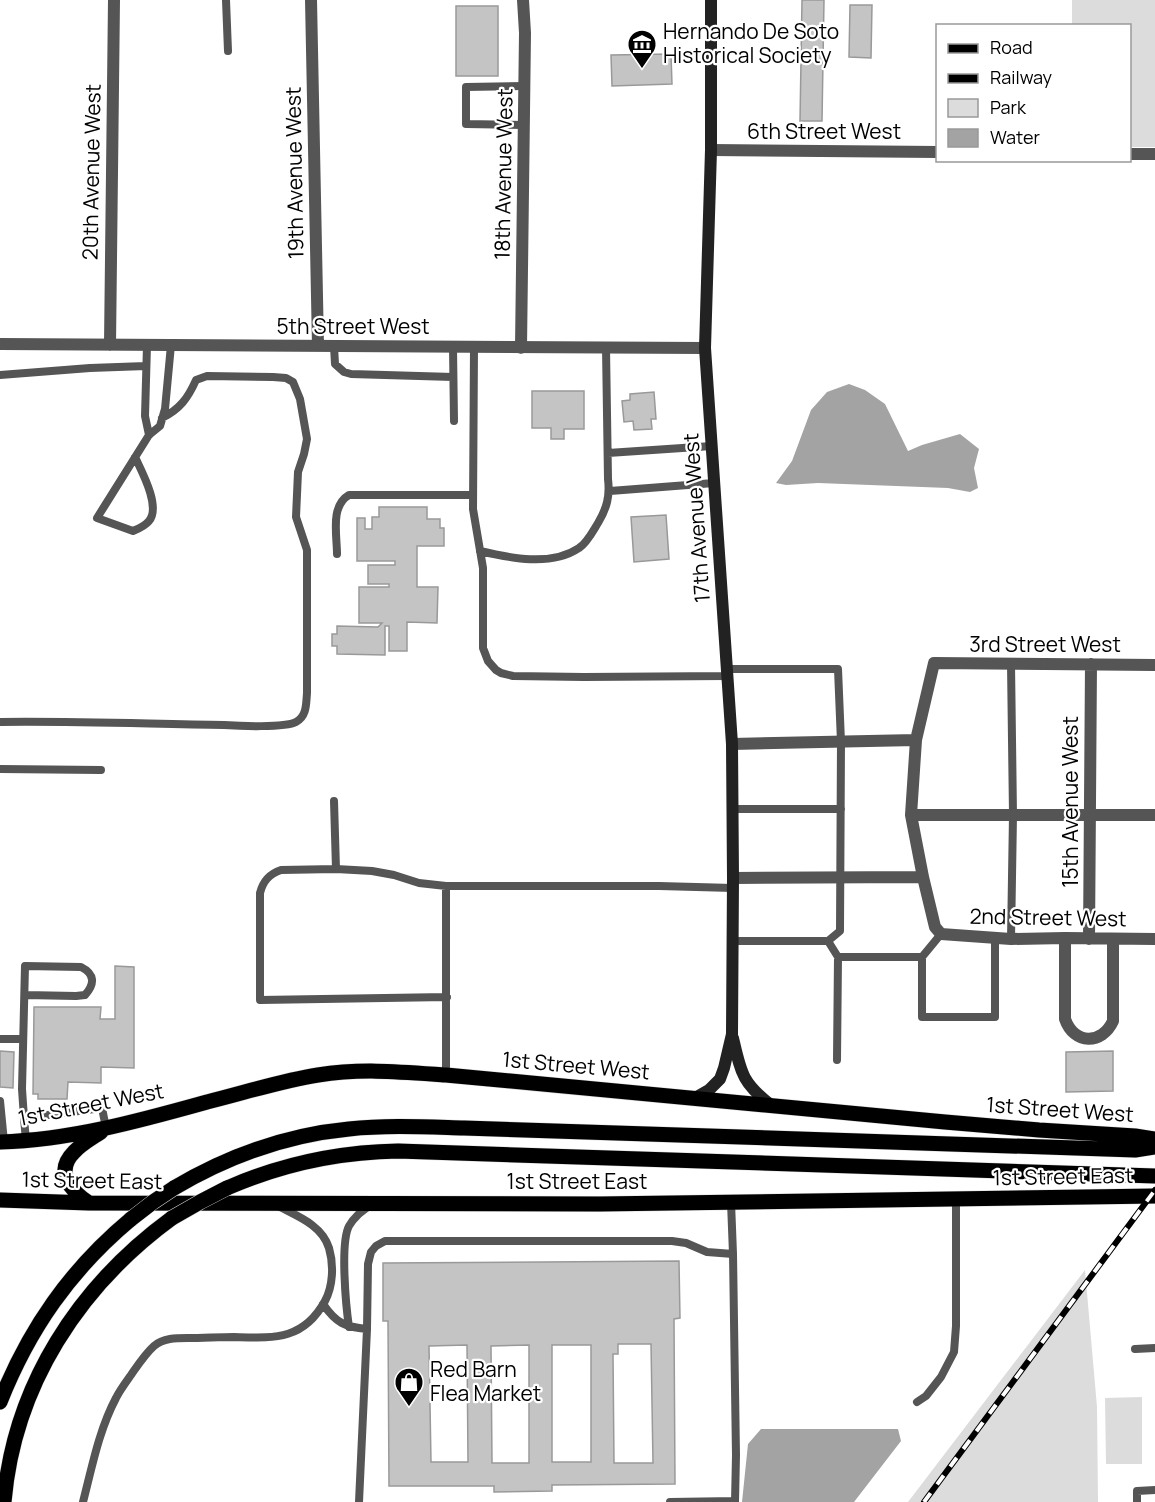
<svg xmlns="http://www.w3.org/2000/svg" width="1155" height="1502" font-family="Manrope,sans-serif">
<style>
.green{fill:#dcdcdc}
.water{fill:#a3a3a3}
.building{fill:#c4c4c4;stroke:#999;stroke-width:1.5;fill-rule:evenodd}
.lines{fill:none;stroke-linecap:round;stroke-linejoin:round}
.primary-casing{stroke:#dbdbdb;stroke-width:16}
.lane{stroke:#555;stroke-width:8}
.street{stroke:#555;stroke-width:12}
.secondary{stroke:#222;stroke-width:12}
.primary{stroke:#000;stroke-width:15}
.rail-casing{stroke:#000;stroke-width:6}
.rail{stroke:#fff;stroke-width:4;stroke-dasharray:11;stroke-linecap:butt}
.primary-bridge-casing{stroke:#dbdbdb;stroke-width:16;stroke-linecap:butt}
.primary-bridge{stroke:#000;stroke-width:15}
.labels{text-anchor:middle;stroke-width:4.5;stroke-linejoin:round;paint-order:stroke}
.poi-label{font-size:21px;fill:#000;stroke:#fff;text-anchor:start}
.street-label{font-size:21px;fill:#000;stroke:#fff}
</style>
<rect width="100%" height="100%" fill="#fff"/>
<!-- green -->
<path class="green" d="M1072 0H1155V147H1130V26L1072 25Z
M1085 1270 1097 1407 1098 1502H908Z
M1142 1397V1464H1106L1105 1398Z"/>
<!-- water -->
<path class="water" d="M849 384 865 390 885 404 908 451 922 445 960 434 979 449 974 468 978 488 970 492 948 488 818 483 786 485 776 483 792 461 811 410 827 392Z
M761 1429H898L901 1441 854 1502H742L748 1444Z"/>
<!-- building -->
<path class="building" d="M802 0H824L822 121H800Z
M850 5H872L871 58 849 57Z
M456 6H498V76H456Z
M671 54 672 84 612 86 611 55Z
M532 391H584V429H564V439H551V428H532Z
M654 392 656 419H651L652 429 634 430 633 421 624 422 622 401 630 400V394Z
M379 507H427V519H440V528H444V546H417V587H438L437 623 407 622V651H389V626H385V655L337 654V646H332V634H337V626L378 627 382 623H359V587H389V584H368V565H395V561H357V518H365V529H372V517H379Z
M666 515 669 559 634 562 631 517Z
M115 966 134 967V1068L101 1067V1083L68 1082 67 1099H38V1094H33L34 1007H101L100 1019H115Z
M0 1051 14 1052 13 1088 0 1087Z
M1113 1051V1091L1066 1092V1052Z
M679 1261 680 1318 674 1319 675 1484 552 1485V1491L494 1492V1486H389L388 1321H383V1263ZM618 1344H651L653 1463H614L613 1354H618ZM467 1345 468 1462H431L429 1346ZM529 1345V1463H492L491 1346ZM552 1345H591V1462H552Z"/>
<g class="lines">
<!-- primary casing -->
<g class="primary-casing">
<path id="primary" d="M0 1142C70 1140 139 1121 207 1102 244 1093 280 1081 318 1075 361 1068 403 1072 446 1075L945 1122 1039 1130 1135 1136 1155 1139
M174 1188C228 1156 286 1135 349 1129 387 1125 426 1127 464 1128L1135 1150 1155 1147
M227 1188C282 1164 338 1152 398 1151L1155 1176
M0 1200 89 1203 600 1204 1155 1196
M89 1203C71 1191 54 1172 74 1152 81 1144 92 1138 101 1132
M0 1402C29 1329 70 1270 131 1219
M4 1502C14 1385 79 1286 172 1218"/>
</g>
<!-- lane -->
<path class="lane" d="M226 0 228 51
M524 125 466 124V87L524 86
M147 345 145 416 149 435
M334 346 335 364 344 372 351 374 453 377
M453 347 454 421
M474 347 473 509 483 568V648L488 661 496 670 501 673 513 676 584 677 727 676
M0 375 90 368 146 366
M608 453 712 446
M135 457C142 472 161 507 149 521 145 526 138 529 133 531L97 518 149 435 160 426 165 409 171 345
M610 491 714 483
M480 551C510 558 551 567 579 548 587 543 593 531 598 523 607 508 610 496 608 479L606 348
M337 554C337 535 330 506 349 495H473
M1011 664 1013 815 1011 939
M727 669H838L841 742 840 931 828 941H732
M0 722C75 721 149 724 224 725 238 726 285 728 296 722 307 716 306 704 307 693V550L296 517 298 472 304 454 307 439 300 399 293 382 286 378 273 377 207 376 196 380C188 398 180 409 162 418
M0 769 101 770
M334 801 336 869
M733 809H841
M828 941 838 957
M922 957V1017H995V938
M447 997 260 1000V893C263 881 269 874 281 870L336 869 372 871 394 875 419 883 446 886H659L733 888
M0 1039H23
M837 1060 838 957H922L941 934
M446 1075V886
M0 1101 4 1142
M24 1118 22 1089 25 966 81 967C95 974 95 984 85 995L76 996 25 995
M26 1141 24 1118 102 1108 106 1128
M733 1254 736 1455 735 1502
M323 1304C336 1323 345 1327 367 1329
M349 1327C346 1307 340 1243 349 1226 354 1217 361 1212 369 1206
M1135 1349 1155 1348
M917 1402 926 1396 941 1377 954 1352 956 1326V1199
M83 1502C92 1467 99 1430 116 1398 120 1390 126 1382 131 1375 138 1365 145 1354 154 1346 163 1338 176 1338 188 1338 203 1338 219 1337 234 1337 273 1338 303 1341 325 1301 333 1286 334 1265 329 1248 322 1225 297 1216 278 1206
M359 1502 367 1329 368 1264 371 1252 376 1246 385 1241H672L686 1243 707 1252 733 1254 731 1202
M670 1502 735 1501
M1137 1502V1491L1155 1490"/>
<!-- street -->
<path class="street" d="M311 0 318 346
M711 150 938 152
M1130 154H1155
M0 344 705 348
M110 345 114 0
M521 348 525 33 523 0
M1155 665 934 663 916 740 911 815 923 877 935 927 941 934 1011 939 1065 938 1155 939
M732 744 916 740
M911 815H1155
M733 878 923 877
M1065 938V1019C1074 1045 1102 1045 1113 1021V939
M1089 939 1091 664"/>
<!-- secondary -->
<path class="secondary" d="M733 1038C741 1073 742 1083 772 1106
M695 1098 709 1090 720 1079 724 1068 732 1034 733 878 732 744 705 348 711 150V0"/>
<!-- primary -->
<use href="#primary" class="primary"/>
<!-- rail casing -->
<g class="rail-casing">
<path id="rail" d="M924 1502 1155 1190"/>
</g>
<!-- rail -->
<use href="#rail" class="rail"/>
<!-- primary-bridge casing -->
<g class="primary-bridge-casing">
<path id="primary-bridge" d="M172 1218 200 1202 227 1188
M131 1219 153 1202 174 1188"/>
</g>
<!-- primary-bridge -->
<use href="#primary-bridge" class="primary-bridge"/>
</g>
<!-- icons -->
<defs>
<g id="museum-pin" transform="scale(1.5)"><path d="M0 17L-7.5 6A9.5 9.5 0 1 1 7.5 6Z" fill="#000" stroke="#fff"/><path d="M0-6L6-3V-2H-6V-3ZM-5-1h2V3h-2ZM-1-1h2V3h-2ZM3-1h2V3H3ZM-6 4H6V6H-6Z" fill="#fff"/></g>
<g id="shop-pin" transform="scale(1.5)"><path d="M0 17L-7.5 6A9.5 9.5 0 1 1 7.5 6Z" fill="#000" stroke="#fff"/><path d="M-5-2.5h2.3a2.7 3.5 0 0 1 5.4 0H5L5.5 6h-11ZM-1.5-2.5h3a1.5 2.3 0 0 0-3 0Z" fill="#fff"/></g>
</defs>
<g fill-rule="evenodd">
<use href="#museum-pin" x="642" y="44"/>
<use href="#shop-pin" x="409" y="1382"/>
</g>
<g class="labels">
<!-- poi labels -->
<g class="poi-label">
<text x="663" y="39">Hernando De Soto<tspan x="663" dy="24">Historical Society</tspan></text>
<text x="430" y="1377">Red Barn<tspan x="430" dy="24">Flea Market</tspan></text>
</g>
<!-- street labels -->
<g class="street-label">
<text x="824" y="139">6th Street West</text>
<text transform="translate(92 172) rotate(-89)" y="7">20th Avenue West</text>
<text transform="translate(295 173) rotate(-91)" y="7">19th Avenue West</text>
<text transform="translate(504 174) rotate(-89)" y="7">18th Avenue West</text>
<text x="353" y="334">5th Street West</text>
<text transform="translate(697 518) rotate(-94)" y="7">17th Avenue West</text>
<text x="1045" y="652">3rd Street West</text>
<text transform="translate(1071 802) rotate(-90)" y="7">15th Avenue West</text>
<text transform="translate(1048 918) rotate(1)" y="7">2nd Street West</text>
<text transform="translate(576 1066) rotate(5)" y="7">1st Street West</text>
<text transform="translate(91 1105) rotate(-11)" y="7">1st Street West</text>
<text transform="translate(1060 1110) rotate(4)" y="7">1st Street West</text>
<text transform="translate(1063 1177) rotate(-1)" y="7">1st Street East</text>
<text transform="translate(92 1181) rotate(1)" y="7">1st Street East</text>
<text x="577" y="1189">1st Street East</text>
</g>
</g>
<!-- legend -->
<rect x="936" y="24" width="195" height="138" fill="#ffffff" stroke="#999999" stroke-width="1.5"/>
<rect x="948" y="44" width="30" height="9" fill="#000000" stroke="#999999" stroke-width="1.5"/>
<text x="990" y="54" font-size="18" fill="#000000">Road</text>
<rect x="948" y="74" width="30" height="9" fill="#000000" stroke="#999999" stroke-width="1.5"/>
<text x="990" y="84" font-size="18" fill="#000000">Railway</text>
<rect x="948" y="99" width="30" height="18" fill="#dcdcdc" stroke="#999999" stroke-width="1.5"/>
<text x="990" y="114" font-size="18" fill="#000000">Park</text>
<rect x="948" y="129" width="30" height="18" fill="#a3a3a3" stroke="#999999" stroke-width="1.5"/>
<text x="990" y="144" font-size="18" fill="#000000">Water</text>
</svg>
